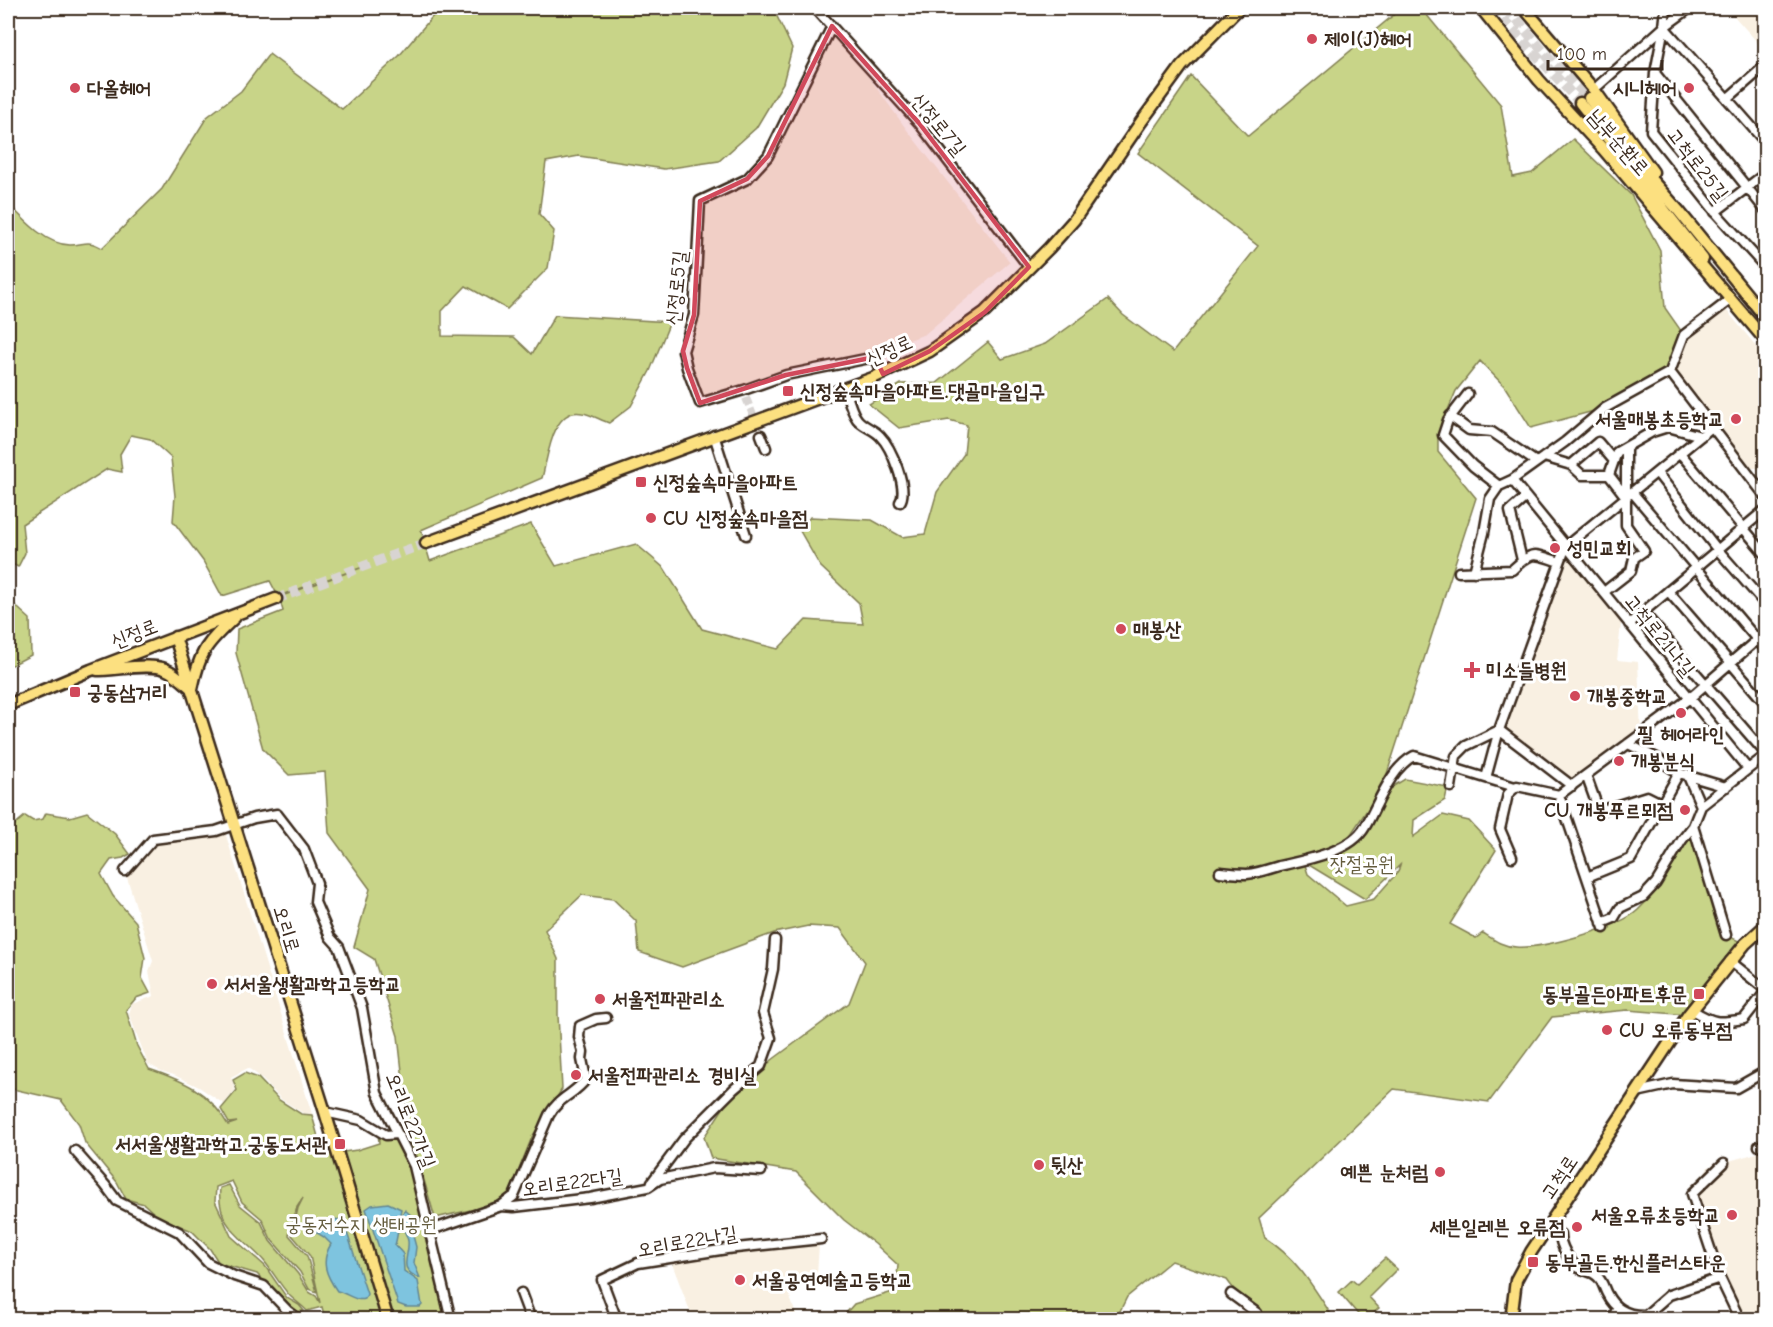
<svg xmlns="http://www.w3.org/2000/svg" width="1773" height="1327" font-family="'Comic Neue','Poor Story',sans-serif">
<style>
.built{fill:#f9f0e2}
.green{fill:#c8d488;stroke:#827f53;stroke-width:1.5;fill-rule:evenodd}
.water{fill:#7ec4df;stroke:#638692;stroke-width:1.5}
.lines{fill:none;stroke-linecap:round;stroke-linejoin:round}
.minor-tunnel{stroke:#d8d4d2;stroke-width:8;stroke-dasharray:8 4;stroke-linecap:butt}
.major-tunnel{stroke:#d8d4d2;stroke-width:10;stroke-dasharray:10 5;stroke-linecap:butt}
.minor-casing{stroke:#3b2a1e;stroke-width:13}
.major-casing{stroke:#3b2a1e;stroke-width:15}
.minor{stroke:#fff;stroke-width:8}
.major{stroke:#fce080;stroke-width:10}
.marked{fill:#d1495b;fill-opacity:0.2;stroke:#d1495b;stroke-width:4.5;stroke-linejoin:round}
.poi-dot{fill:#d1495b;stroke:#fff;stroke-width:2}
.labels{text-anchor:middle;stroke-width:6;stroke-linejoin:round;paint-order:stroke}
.poi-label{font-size:20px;font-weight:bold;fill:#3b2a1e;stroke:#fff;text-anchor:start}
.street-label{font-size:20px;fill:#3b2a1e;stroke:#fff}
.park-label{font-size:20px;fill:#655d3e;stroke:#fff}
</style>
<rect width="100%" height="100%" fill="#fff"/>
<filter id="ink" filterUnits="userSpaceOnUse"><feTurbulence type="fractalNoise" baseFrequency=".0167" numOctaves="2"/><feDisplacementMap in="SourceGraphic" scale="12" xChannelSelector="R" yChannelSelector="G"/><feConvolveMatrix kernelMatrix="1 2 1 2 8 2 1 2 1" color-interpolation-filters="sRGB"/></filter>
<g filter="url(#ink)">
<!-- built -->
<path class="built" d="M1727 8H1765V51Z
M832 26 907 130 1010 262 925 334 854 361 700 403 683 351 694 315 700 201 747 179 768 156Z
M1723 306 1765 357V469L1743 467 1670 372 1684 335Z
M1566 546 1622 615 1617 660 1638 662 1641 735 1572 786 1499 730Z
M224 829 312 1114 303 1113 281 1099 259 1076 248 1068 231 1077 235 1090 224 1104 199 1087 174 1075 161 1071 148 1064 129 1014 132 1004 154 996 149 971 153 961 125 871 153 839Z
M1765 1146V1319H1738L1692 1195 1708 1167 1757 1153 1758 1148Z
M819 1244 817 1275 786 1285 796 1315 783 1319H724L721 1311 703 1319H693L671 1261Z"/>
<!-- green -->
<path class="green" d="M460 8H773L792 48 783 83 756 128 719 161 664 169 579 156 546 162 539 214 554 231 548 268 507 309 466 286 442 311V336L514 337 532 354 555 315 670 322 650 371 631 406 609 423C600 420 591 414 582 413 552 407 548 458 542 478L421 530 430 561 531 524 556 566 636 544 664 568 702 629 778 649 806 620 863 624 859 603 820 566 800 531 810 517 872 520 902 537 925 534 937 492 964 454 967 425 949 420 899 428 869 404 901 384 937 383 988 342 1002 359 1045 344 1108 299 1123 315 1173 352 1258 246 1138 153 1191 76 1248 136 1402 8H1421L1501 105 1513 177 1532 173 1573 139 1631 195 1660 250 1665 308 1684 335 1670 372 1605 408 1531 428 1505 387 1480 361 1456 391 1438 434V452L1476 498 1383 786 1349 837 1314 855 1341 845 1372 823 1382 793 1405 779 1448 787 1445 800 1414 820 1413 837 1443 815 1469 821 1496 850 1450 924 1476 938 1483 933C1494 940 1502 946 1516 947 1542 949 1619 928 1638 910 1662 887 1677 854 1693 826L1726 935 1745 944 1688 1015 1628 1010 1552 1017 1489 1102 1394 1089 1259 1218 1265 1238C1297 1258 1314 1288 1334 1319H1256L1227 1280 1171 1261 1127 1297 1116 1319 840 1320 854 1304 896 1291 898 1265 875 1244 844 1220 796 1172 711 1158 704 1137 726 1104 772 1060 849 1003 865 962 840 928 808 926 774 933 682 967 639 952 636 921 613 899 582 895 545 930 558 959V1015L562 1089 532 1137 506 1202 435 1218 417 1156 405 1133 407 1115 398 1036 374 959 354 947 370 889 329 833 325 772 289 775 263 749 236 653 237 629 283 611 279 597 369 565 278 596 270 581 222 596 203 561 173 521 175 496 171 458 150 439 131 435 120 454 122 472 107 469 22 524 25 553 18 567 8 562V203C23 219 46 245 70 245 85 245 87 239 102 248L162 189 207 117 241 91 269 54 342 109 399 56 433 16ZM1304 862 1365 899 1400 865 1398 872 1374 899 1346 906 1308 874Z
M8 599 30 619 31 655 8 667Z
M87 812 115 834 130 854 123 858 111 860 101 874 113 896 136 922 145 958 142 978 150 993 136 998 126 1010 137 1046 149 1069C184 1081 209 1091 228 1125L237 1122 229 1123 221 1109 237 1090 233 1080 245 1073 258 1078 279 1100 301 1114 312 1115 323 1155 357 1150 379 1143 378 1133 397 1136 409 1163 445 1319H325L322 1307 307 1311C302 1305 295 1301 290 1296 280 1285 273 1272 264 1261 243 1237 216 1227 220 1188L229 1185 240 1205 261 1222 270 1241 298 1274 309 1292 316 1296 320 1303 310 1256 292 1235 298 1208 303 1198 297 1207 289 1235 307 1256 317 1292 309 1289 300 1272 271 1239 262 1219 242 1202 232 1181 216 1187 215 1201 231 1236 265 1266 287 1298 299 1305 304 1311 293 1312 257 1274 219 1263 210 1249 192 1231 157 1216 144 1204 126 1199 117 1182 85 1143 79 1124 61 1100 8 1088V830L25 816 33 821 43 819 46 813 70 817Z
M1385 1258 1397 1269 1369 1297 1379 1308 1367 1319H1362L1339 1292 1352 1280 1357 1284Z"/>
<!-- water -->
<path class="water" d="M388 1203 401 1209C398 1222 399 1232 395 1245L403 1254 404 1271 418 1281 422 1305 420 1307H406L398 1304 366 1209 372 1205Z
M405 1210 412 1216 411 1228 416 1247 414 1263 420 1278C396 1270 410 1256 408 1241 406 1229 394 1222 405 1210Z
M331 1219 343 1220 367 1294 365 1299C356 1302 347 1293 337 1291 326 1275 320 1262 331 1244L324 1237 314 1231V1228Z"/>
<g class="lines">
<!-- minor-tunnel -->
<path class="minor-tunnel" d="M746 398 761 435"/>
<!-- major-tunnel -->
<path class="major-tunnel" d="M1493 8 1580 103
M1507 8 1552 62 1589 98
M276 599 426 543"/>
<!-- minor casing -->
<g class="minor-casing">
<path id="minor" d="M815 8 919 123 1029 267
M1666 8 1664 27 1655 73 1651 131 1718 215 1766 268
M832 26 768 156 747 179 700 201 694 315 683 351 687 368 700 403 744 390 786 375 875 357 883 374
M1664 27 1766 143
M1655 73 1766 211
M1599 85 1664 27 1690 8
M1727 99 1766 65
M1715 212 1766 173
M1670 372 1766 497
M845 388C848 398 851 411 857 419 863 427 874 429 880 436 891 447 909 489 900 502
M1468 394 1448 420 1443 435 1473 466 1499 486 1512 480 1565 442 1605 408 1670 372 1684 335 1731 299
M1450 416 1469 430 1492 432 1536 462
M714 435 746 535
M761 435 766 448
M1680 453 1766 555
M1544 457 1571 465 1582 475H1609L1617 452 1652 432 1668 427 1701 436
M1571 465 1598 442 1614 461
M1657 473 1717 549 1766 605
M1609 475 1626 497
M1512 480 1748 769
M1632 492 1766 650
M1522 560 1510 511 1526 497
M1459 572 1512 570C1534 549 1534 554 1560 562
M1474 572 1484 533 1490 499 1499 486
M1668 591 1766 704
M1604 592 1631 571 1634 558 1644 551 1626 525V447
M1643 612 1766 754
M1629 624 1766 509
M1628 744 1655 757 1679 773 1726 787
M1687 774 1701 806
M1586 775 1599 811 1647 796 1663 804
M1486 778 1499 730
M1572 786 1499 730 1566 546 1712 427
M1451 787 1456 756 1466 746 1499 730
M1559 795 1604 928
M1693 826 1726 935
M1512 857 1500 829 1508 794 1517 786 1559 795 1690 698 1766 632
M125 871 153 839 216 831 254 818 277 814 304 849 317 883 315 902 330 937 339 947 362 1008 377 1093 414 1166 451 1320
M1220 872C1229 873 1238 874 1247 874 1258 873 1269 869 1279 866 1305 860 1351 852 1365 827 1378 805 1390 768 1414 756L1515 787
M1587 877 1631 859 1679 773
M1602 923 1614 918 1620 908 1643 897 1656 883 1682 840 1693 826 1701 806 1766 755
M1730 961 1766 990
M1692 1010C1715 1024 1718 1023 1744 1019L1766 991
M1637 1092 1673 1084 1736 1088 1766 1071
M325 1112 361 1120 386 1135 397 1134
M1759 1146 1766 1145
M75 1151 105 1185 117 1201 179 1232 208 1263 234 1276 264 1286 288 1311 300 1320
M1724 1163 1692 1194 1720 1278 1740 1320
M652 1182 684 1139 734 1089 761 1066 771 1038 763 1013 773 969 775 940
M501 1206 514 1196 549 1115C560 1096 574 1095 586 1079L582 1059 583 1052 579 1037 580 1026 596 1019 606 1018
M1548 1227 1560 1234C1560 1245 1569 1261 1577 1267 1584 1271 1593 1271 1598 1277 1603 1282 1604 1289 1607 1294 1615 1310 1629 1316 1646 1315L1669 1295 1720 1278
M431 1230 501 1206 514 1207 590 1198 648 1187 660 1179 714 1168 761 1171
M521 1293 531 1320
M1231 1294 1257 1313 1252 1320
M617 1320 602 1280 638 1263 727 1249 821 1239
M1611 1320 1618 1308"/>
</g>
<!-- major casing -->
<g class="major-casing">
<path id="major" d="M1481 8 1539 80 1603 149 1766 341
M1524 8 1595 91 1653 172
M1589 98 1648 176 1678 210 1766 318
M1580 103 1703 259
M426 543 873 378 930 351 985 312 1049 248 1074 220 1141 122 1182 66 1239 8
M175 637 325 1112 388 1320
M97 670C115 670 150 663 165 669 175 673 184 682 192 689 200 650 207 643 235 617
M8 705 91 670 276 599
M1511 1320 1516 1280 1531 1252 1688 1015 1745 944 1766 925"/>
</g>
<!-- minor -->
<use href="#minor" class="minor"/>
<!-- major -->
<use href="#major" class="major"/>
</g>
</g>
<!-- marked area -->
<path class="marked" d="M832 26 919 123 1029 267 985 312 930 351 883 374 875 357 786 375 700 403 687 368 683 351 694 315 700 201 747 179 768 156Z"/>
<!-- markers -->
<g class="poi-dot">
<circle cx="1312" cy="39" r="6"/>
<circle cx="75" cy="88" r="6"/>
<circle cx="1689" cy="88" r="6"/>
<rect x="782" y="385" width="12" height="12" rx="3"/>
<circle cx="1736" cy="419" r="6"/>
<rect x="635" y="476" width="12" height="12" rx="3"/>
<circle cx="651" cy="518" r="6"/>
<circle cx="1555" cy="548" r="6"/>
<circle cx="1121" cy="629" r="6"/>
<path d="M1469 661h6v6h6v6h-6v6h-6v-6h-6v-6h6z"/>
<rect x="69" y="686" width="12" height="12" rx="3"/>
<circle cx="1575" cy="696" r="6"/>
<circle cx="1681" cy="713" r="6"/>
<circle cx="1619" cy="761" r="6"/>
<circle cx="1685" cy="810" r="6"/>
<circle cx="212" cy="984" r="6"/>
<rect x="1693" y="988" width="12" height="12" rx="3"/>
<circle cx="600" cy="999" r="6"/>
<circle cx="1607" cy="1030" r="6"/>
<circle cx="576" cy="1075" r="6"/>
<rect x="334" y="1138" width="12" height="12" rx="3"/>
<circle cx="1039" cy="1165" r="6"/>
<circle cx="1440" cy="1172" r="6"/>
<circle cx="1732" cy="1215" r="6"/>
<circle cx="1577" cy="1227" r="6"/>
<rect x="1527" y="1256" width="12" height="12" rx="3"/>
<circle cx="740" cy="1280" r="6"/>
</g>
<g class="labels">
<!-- poi labels -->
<g class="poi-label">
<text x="1324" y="46">제이(J)헤어</text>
<text x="87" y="95">다올헤어</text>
<text x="1677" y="95" text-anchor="end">시니헤어</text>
<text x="800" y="398">신정숲속마을아파트.댓골마을입구</text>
<text x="1724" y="426" text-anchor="end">서울매봉초등학교</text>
<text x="653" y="489">신정숲속마을아파트</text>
<text x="663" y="525">CU 신정숲속마을점</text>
<text x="1567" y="555">성민교회</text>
<text x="1133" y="636">매봉산</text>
<text x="1486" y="677">미소들병원</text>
<text x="87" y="699">궁동삼거리</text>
<text x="1587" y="703">개봉중학교</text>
<text x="1681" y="741" text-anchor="middle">필 헤어라인</text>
<text x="1631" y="768">개봉분식</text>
<text x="1673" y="817" text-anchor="end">CU 개봉푸르뫼점</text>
<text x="224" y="991">서서울생활과학고등학교</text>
<text x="1687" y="1001" text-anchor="end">동부골든아파트후문</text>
<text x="612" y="1006">서울전파관리소</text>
<text x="1619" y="1037">CU 오류동부점</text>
<text x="588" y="1082">서울전파관리소 경비실</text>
<text x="328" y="1151" text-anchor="end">서서울생활과학고.궁동도서관</text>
<text x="1051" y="1172">뒷산</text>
<text x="1428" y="1179" text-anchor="end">예쁜 눈처럼</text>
<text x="1720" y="1222" text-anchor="end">서울오류초등학교</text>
<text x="1565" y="1234" text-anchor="end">세븐일레븐 오류점</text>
<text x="1545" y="1269">동부골든.한신플러스타운</text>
<text x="752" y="1287">서울공연예술고등학교</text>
</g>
<!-- street labels -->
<g class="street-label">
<text transform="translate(939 124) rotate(51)" y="7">신정로7길</text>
<text transform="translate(1619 142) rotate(49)" y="7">남부순환로</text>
<text transform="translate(1698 164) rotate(52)" y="7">고척로25길</text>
<text transform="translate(676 288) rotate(-84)" y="7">신정로5길</text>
<text transform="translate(889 350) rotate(-24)" y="7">신정로</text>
<text transform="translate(134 633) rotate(-21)" y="7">신정로</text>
<text transform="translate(1660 635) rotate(51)" y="7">고척로21나길</text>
<text transform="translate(287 929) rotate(73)" y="7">오리로</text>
<text transform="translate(411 1120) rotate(68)" y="7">오리로22가길</text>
<text transform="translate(1559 1177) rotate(-56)" y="7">고척로</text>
<text transform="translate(572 1182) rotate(-8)" y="7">오리로22다길</text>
<text transform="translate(687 1241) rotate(-10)" y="7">오리로22나길</text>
</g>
<!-- park labels -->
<g class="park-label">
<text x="1362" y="871">잣절공원</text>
<text x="361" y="1231">궁동저수지 생태공원</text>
</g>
</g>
<!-- margin -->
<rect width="1773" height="1327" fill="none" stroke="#fff" stroke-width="30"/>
<rect x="15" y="15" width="1743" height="1297" fill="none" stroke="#3b2a1e" stroke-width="2" filter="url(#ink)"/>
<!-- scale -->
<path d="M1548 60v9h114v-9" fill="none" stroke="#3b2a1e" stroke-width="3"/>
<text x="1557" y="60" font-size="18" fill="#3b2a1e" stroke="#ffffff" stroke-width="4.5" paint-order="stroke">100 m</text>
</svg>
